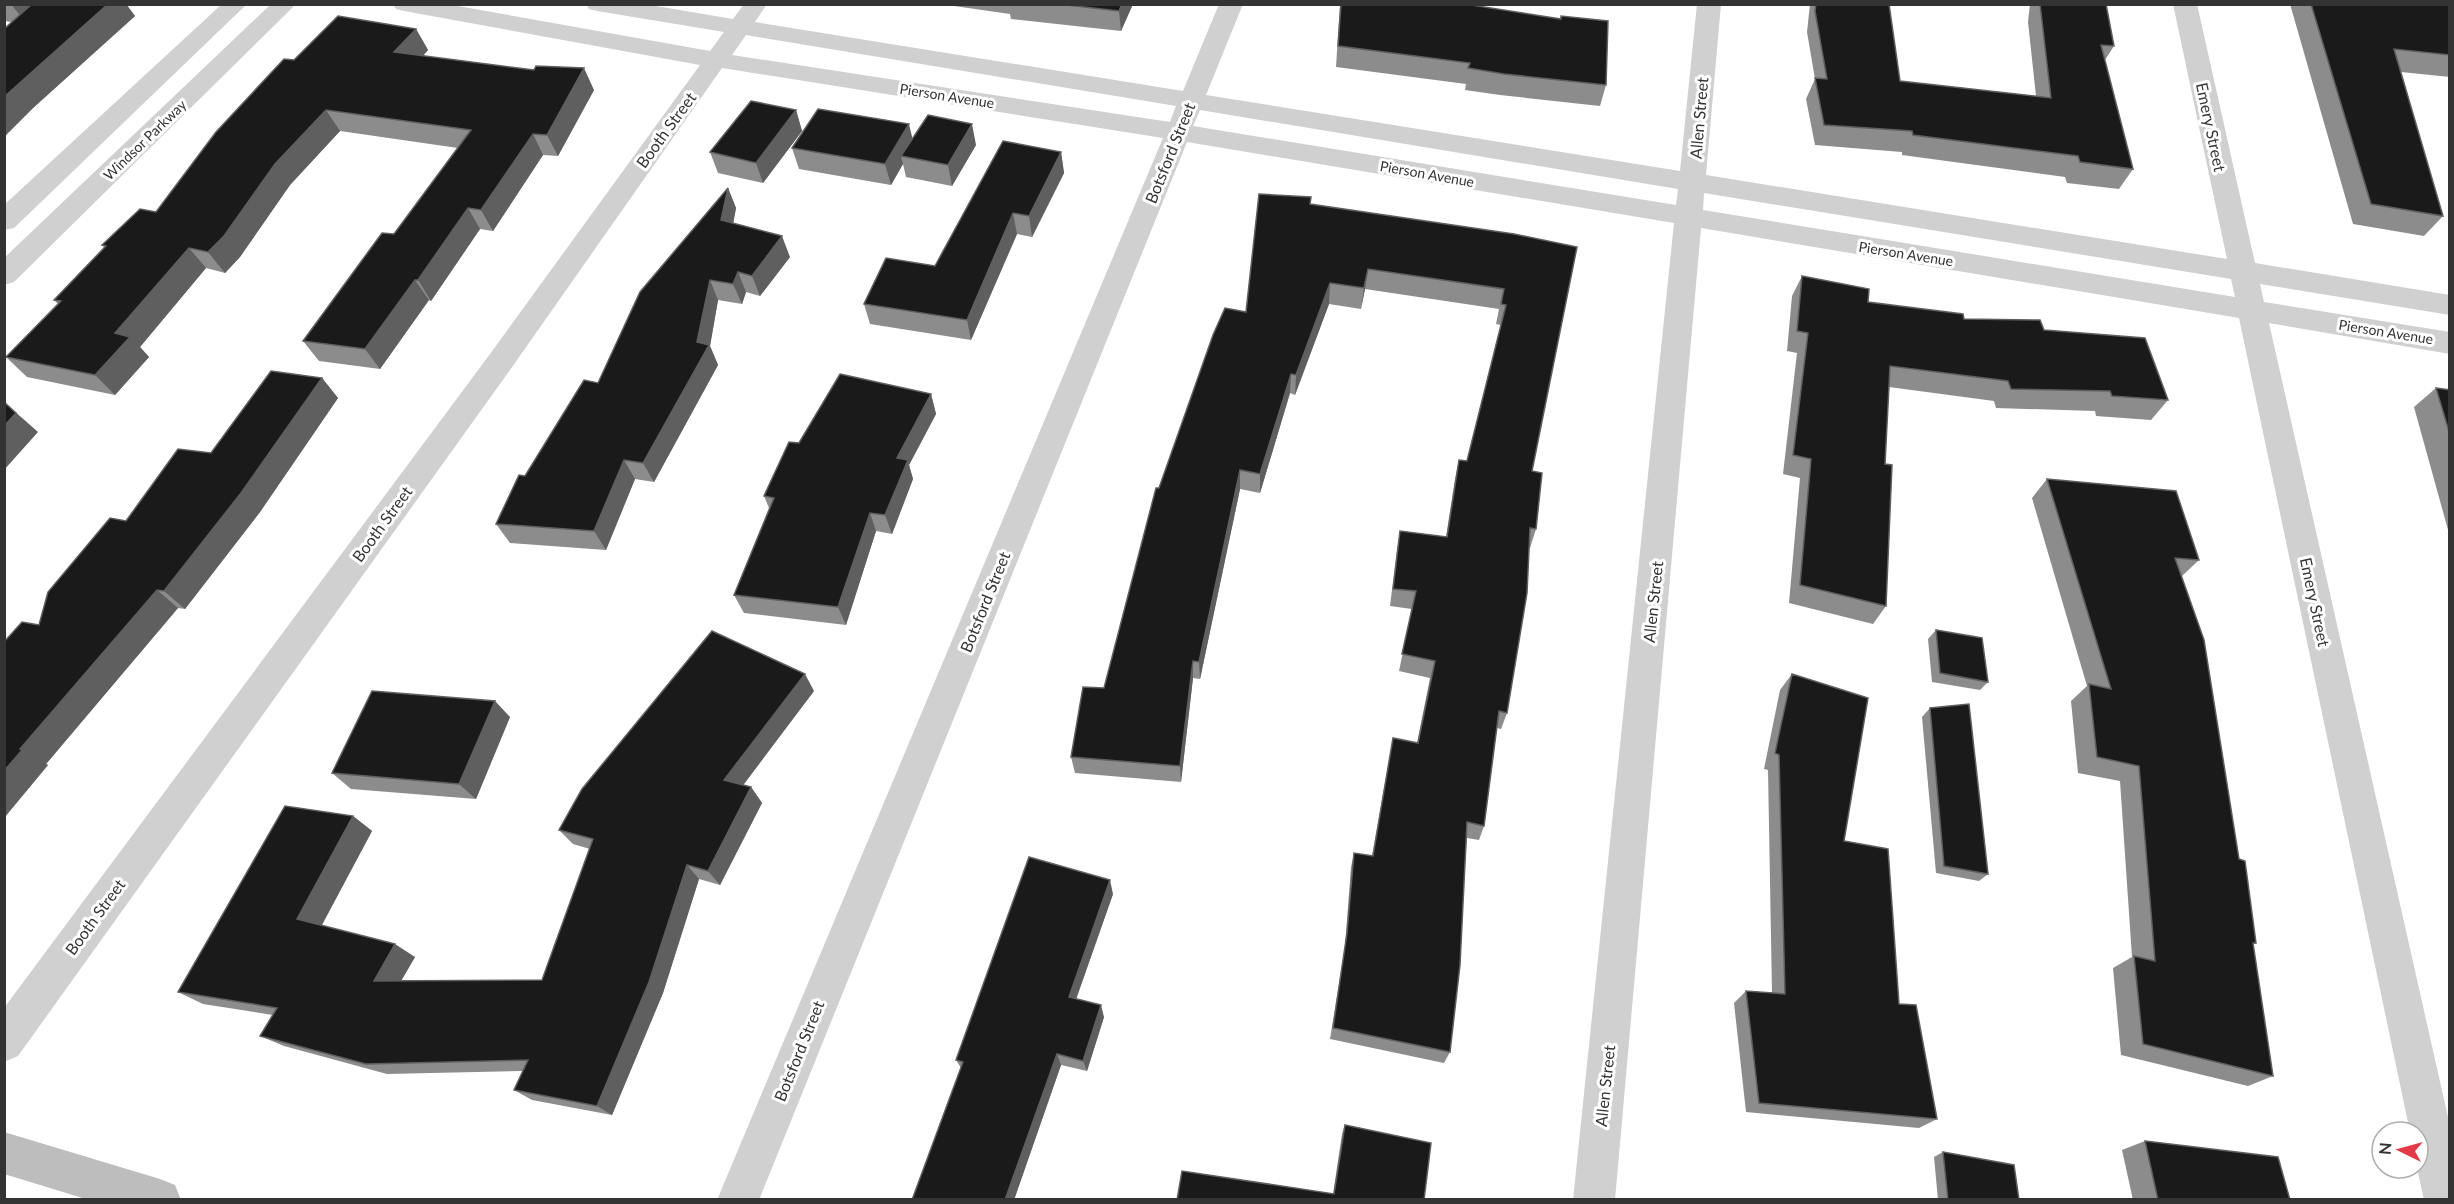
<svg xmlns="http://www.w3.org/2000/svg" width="2454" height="1204" font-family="Lato,sans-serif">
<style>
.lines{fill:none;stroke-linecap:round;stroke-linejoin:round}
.minor{fill:#d0d0d0;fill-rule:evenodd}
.secondary{fill:#bdbdbd;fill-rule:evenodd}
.wall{fill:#8c8c8c}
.shaded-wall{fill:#5f5f5f}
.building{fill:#1a1a1a;stroke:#5f5f5f;stroke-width:1.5}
.labels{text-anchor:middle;stroke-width:6;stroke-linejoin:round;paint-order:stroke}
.far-street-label{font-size:14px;fill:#333;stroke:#fff}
.street-label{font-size:16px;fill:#333;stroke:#fff}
</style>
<rect width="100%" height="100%" fill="#fff"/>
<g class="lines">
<!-- minor -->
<path class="minor" d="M222 4H247L14 228 4 230V205Z
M271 4H296L14 282 4 285V258Z
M393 4H447L710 51 724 32 597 11 589 9 586 4H644L733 19 744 4H767L755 22 1183 91 1219 4H1243L1206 95 1680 171 1697 4H1721L1706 175 2227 259 2173 4H2197L2255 263 2450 295V315L2260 284 2264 302 2450 332V354L2269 323 2450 1126V1200H2424L2417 1168 2418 1132H2410L2239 318 1701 228 1615 1200H1573L1674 223 1187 142 759 1200H717L1163 138 722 68 510 370 18 1056 4 1062V1008L490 354 700 65 404 11 396 9ZM746 35 1176 106 1170 122 732 55ZM1200 110 1678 189 1676 205 1193 126ZM1704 193 2231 279 2235 297 1703 210Z"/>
<!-- secondary -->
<path class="secondary" d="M4 1132 160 1179 175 1185 181 1200H89L4 1174Z"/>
</g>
<!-- wall -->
<path class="wall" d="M4 4H30L29 7 32 4H126L135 16 33 108 4 137V29L12 22 4 21Z
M940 4H1133L1121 31 1011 19 1010 14Z
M1340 4 1606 85 1600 106 1500 95 1465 90 1466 84 1336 67Z
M1810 4H1889L1900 81 2036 96 2028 22 2030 4H2106L2114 46 2105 60 2133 169 2119 189 2067 183 2065 177 1902 155V152L1815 145 1806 99 1815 79 1807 32Z
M2290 4H2450V77L2401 72 2443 216 2424 236 2353 224Z
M416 29 428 50 423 56 594 90 558 156 543 155 493 231 480 229 431 301 429 300 380 369 319 361 303 341 394 234 458 148 340 131 290 185 240 257 225 273 206 268 140 347 149 357 115 395 27 377 6 357 58 304 54 300 104 247 102 245 156 212 294 60Z
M796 110 802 131 763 183 718 173 710 152Z
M912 139 976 145 952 186 906 177 903 164 891 185 799 169 792 148Z
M1061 152 1064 173 1032 237 1017 234 971 340 870 324 864 304 935 266Z
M728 188 736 208 733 223 790 257 760 296 746 292 742 304 718 300 710 346 718 365 654 482 635 479 606 550 510 543 496 524 525 476 598 383Z
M1310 204 1514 234 1536 529 1530 548 1529 547 1507 713 1501 729 1497 728 1484 826 1479 840 1467 838 1450 1052 1444 1063 1330 1039 1345 946 1351 867 1354 853 1372 856 1393 738 1417 743 1430 678 1399 671 1412 609 1390 606 1397 550 1400 531 1446 537 1455 479 1459 460 1467 461 1501 325 1496 324 1499 309 1365 289 1361 309 1329 304 1295 395 1290 393 1260 493 1240 489 1200 679 1193 678 1181 782 1075 773 1071 757 1104 688 1159 488 1246 312Z
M1802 276 1868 302 1964 319 2044 330 2168 400 2151 420 2096 416 2095 411 1996 408 1994 401 1889 387 1885 464 1886 606 1873 624 1789 603 1800 478 1783 474 1797 353 1787 351 1792 296Z
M322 378 338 398 260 512 185 609 178 608 46 764 48 765 4 818V642L39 625 126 521 211 453Z
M2436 388 2450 390V537L2414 407Z
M931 394 936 414 909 465 913 479 892 534 876 531 846 625 744 613 734 595 769 508 764 496 799 443Z
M2047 479 2199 560 2182 576 2256 943 2253 945 2273 1076 2248 1086 2121 1055 2113 968 2132 957 2120 781 2078 773 2071 701 2087 686 2032 498Z
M1936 630 1988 682 1980 690 1932 682 1928 639Z
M1792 674 1844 841 1937 1119 1919 1128 1746 1112 1734 1003 1746 991 1772 993 1768 770 1764 769 1780 690Z
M814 691 743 785 751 787 762 803 720 885 699 879 663 993 612 1115 532 1100 514 1090 523 1071 387 1074 284 1046 260 1036 273 1015 203 1004 178 992 353 816 372 831 322 925 415 957 401 981 542 980 590 849 573 844 559 830Z
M1930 708 1988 874 1979 881 1936 873 1922 717Z
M510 717 476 799 351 789 332 773Z
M1113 894 1076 999 1104 1017 1087 1071 1061 1065 1014 1200H912L961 1068 956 1060Z
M1345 1125 1424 1200 1333 1194 1342 1134Z
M2145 1141 2290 1200H2133L2122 1150Z
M1943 1152 2019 1200H1938L1934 1157Z"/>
<!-- shaded-wall -->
<path class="shaded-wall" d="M11 4H30L26 23Z
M108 4H126L135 16 33 108 4 137V97Z
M1122 4H1133L1121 31 1119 11Z
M416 29 428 50 407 73 394 52Z
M584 68 594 90 558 156 547 135Z
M326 110 340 131 290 185 240 257 225 273 208 252 275 164Z
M796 110 802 131 763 183 756 163Z
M909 124 914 145 901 156 903 164 891 185 885 164Z
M972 124 976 145 952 186 948 165Z
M533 134 543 155 493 231 481 210Z
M1061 152 1064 173 1032 237 1029 216Z
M728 188 736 208 730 241 721 220Z
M468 208 480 229 431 301 418 280Z
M1013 213 1017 234 971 340 967 320Z
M782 236 790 257 760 296 752 276Z
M189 248 206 268 140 347 149 357 115 395 95 375 115 333Z
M1368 269 1365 289 1361 309 1364 288Z
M738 272 746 292 742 304 733 284Z
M415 280 429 300 380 369 365 349Z
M710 280 718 300 710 346 718 365 654 482 643 463 697 342Z
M1330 283 1329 304 1295 395 1296 375Z
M1291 374 1290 393 1260 493V474Z
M322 378 338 398 260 512 185 609 164 591Z
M931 394 936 414 909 465 913 479 892 534 885 515 897 458Z
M4 402 38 432 4 470Z
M624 460 635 479 606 550 594 531Z
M1240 470V489L1200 679 1199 662Z
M870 513 876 531 846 625 838 607Z
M157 590 178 608 46 764 48 765 4 818V771L20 749Z
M1193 661V678L1181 782 1180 766Z
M805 674 814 691 735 796 724 780Z
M495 701 510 717 476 799 459 784Z
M751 787 762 803 720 885 708 871Z
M353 816 372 831 318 932 297 919Z
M687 865 699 879 663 993 612 1115 597 1106Z
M1110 880 1113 894 1073 1008 1069 997Z
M395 944 415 957 394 993 374 981Z
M1101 1005 1104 1017 1087 1071 1083 1061Z
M1057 1054 1061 1065 1014 1200H1005Z"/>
<!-- building -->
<path class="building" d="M32 4H108L4 97V29Z
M1058 4H1122L1119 11Z
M1341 4H1465L1561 19V16L1608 21 1606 85 1504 74 1468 68 1470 63 1338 46Z
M1816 4H1889L1900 81 2051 98 2040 4H2106L2114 46 2101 45 2133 169 2080 162 2078 156 1913 135 1912 131 1824 125 1815 78 1827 79 1815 11Z
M2311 4H2450V55L2394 49 2443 216 2371 204Z
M338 16 416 29 394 52 534 70 536 66 584 68 547 135 533 134 481 210 468 208 418 280H415L365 349 303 341 382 233 394 234 471 130 326 110 275 164 224 236 208 252 189 248 115 333 130 337 95 375 6 357 61 301 54 300 106 246 102 245 140 209 156 212 216 132 284 59 294 60Z
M751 101 796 110 756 163 710 152Z
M818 109 909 124 885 164 792 148Z
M928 115 972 124 948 165 901 156Z
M1003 141 1061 152 1029 216 1013 213 967 320 864 304 886 258 935 266Z
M728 188 721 220 782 236 752 276 738 272 733 284 710 280 697 342 709 345 643 463 624 460 594 531 496 524 519 475 525 476 584 380 598 383 640 292Z
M1259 194 1311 197 1310 204 1514 234 1577 247 1532 471 1542 473 1536 529 1530 528 1527 593 1507 713 1499 711 1484 826 1467 822 1460 965 1450 1052 1333 1028 1347 933 1354 853 1373 856 1393 738 1418 743 1435 661 1402 654 1416 591 1393 589 1400 531 1447 537 1459 460 1467 461 1506 305 1501 304 1504 289 1368 269 1364 288 1330 283 1296 375 1291 374 1260 474 1240 470 1199 662 1193 661 1180 766 1071 757 1083 687 1104 688 1156 488H1159L1213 335 1225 308 1246 312Z
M1802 276 1869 289 1868 302 1963 314 1964 319 2040 320 2044 330 2145 338 2168 400 2112 396 2110 391 2011 389 2008 381 1890 366 1885 464 1892 465 1886 606 1800 585 1811 459 1793 455 1808 333 1797 331Z
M271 371 322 378 241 493 164 591 157 590 20 749H23L4 771V642L22 622 39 625 48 592 110 518 126 521 178 449 211 453Z
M840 374 931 394 897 458 908 460 885 515 870 513 838 607 734 595 774 498 764 496 789 442 799 443Z
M2436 388 2450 390V435Z
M4 402 16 413 4 426Z
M2047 479 2176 491 2199 560 2175 558 2204 640 2239 859 2245 861 2256 943H2253L2273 1076 2143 1044 2134 956 2155 961 2139 766 2097 757 2089 684 2111 689Z
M1936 630 1982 638 1988 682 1940 673Z
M712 631 805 674 724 780 751 787 708 871 687 865 649 982 597 1106 514 1090 528 1060 366 1064 260 1036 277 1008 178 992 285 806 353 816 297 919 395 944 374 981 542 980 593 839 559 830 582 789Z
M1792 674 1868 698 1844 841 1888 849 1899 1004 1916 1005 1937 1119 1759 1103 1746 991 1785 994 1779 755 1775 753Z
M372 691 495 701 459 784 332 773Z
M1969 704 1988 874 1944 866 1930 708Z
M1029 857 1110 880 1069 997 1101 1005 1083 1061 1057 1054 1005 1200H912L963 1062 956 1060Z
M1345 1125 1431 1143 1424 1200H1177L1182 1171 1334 1194Z
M2145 1141 2278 1157 2290 1200H2158Z
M1943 1152 2014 1165 2019 1200H1948Z"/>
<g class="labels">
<!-- far-street labels -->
<g class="far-street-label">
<text transform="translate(947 96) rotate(9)" y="5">Pierson Avenue</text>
<text transform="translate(145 140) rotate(-44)" y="5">Windsor Parkway</text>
<text transform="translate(1427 174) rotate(10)" y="5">Pierson Avenue</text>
<text transform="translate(1906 254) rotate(9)" y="5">Pierson Avenue</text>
<text transform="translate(2386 332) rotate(9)" y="5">Pierson Avenue</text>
</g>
<!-- street labels -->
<g class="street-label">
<text transform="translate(1699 118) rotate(-85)" y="6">Allen Street</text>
<text transform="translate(2211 127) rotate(78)" y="6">Emery Street</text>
<text transform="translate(666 130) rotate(-54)" y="6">Booth Street</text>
<text transform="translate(1170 153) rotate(-68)" y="6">Botsford Street</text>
<text transform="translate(382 524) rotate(-54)" y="6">Booth Street</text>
<text transform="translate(985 602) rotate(-68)" y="6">Botsford Street</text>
<text transform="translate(1653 602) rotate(-84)" y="6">Allen Street</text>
<text transform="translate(2315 602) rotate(78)" y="6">Emery Street</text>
<text transform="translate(95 917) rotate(-54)" y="6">Booth Street</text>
<text transform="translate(799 1051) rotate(-68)" y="6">Botsford Street</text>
<text transform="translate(1605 1086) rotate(-84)" y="6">Allen Street</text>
</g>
</g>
<!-- border -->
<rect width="2454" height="1204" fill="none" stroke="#333333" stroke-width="12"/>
<!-- north arrow -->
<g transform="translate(2400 1150) rotate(275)"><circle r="28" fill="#ffffff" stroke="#adadad" stroke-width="1.5"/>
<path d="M0-4.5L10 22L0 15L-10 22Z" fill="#e63946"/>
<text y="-9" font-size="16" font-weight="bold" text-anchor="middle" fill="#333333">N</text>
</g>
</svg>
